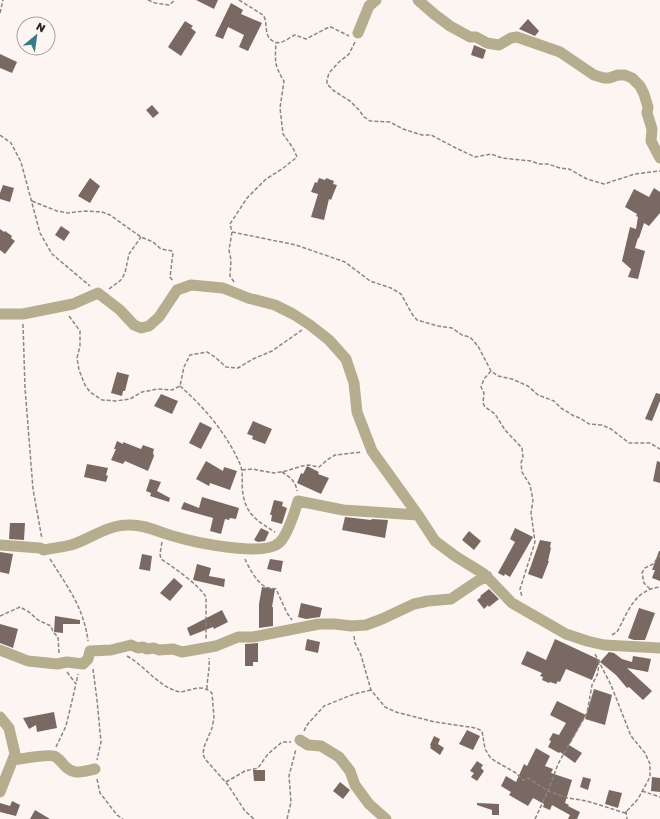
<svg xmlns="http://www.w3.org/2000/svg" width="660" height="819" font-family="'Golos Text',sans-serif">
<style>
.building{fill:#7a6962}
.lines{fill:none;stroke-linecap:round;stroke-linejoin:round}
.path{stroke:#8d8582;stroke-width:1.5;stroke-dasharray:4 2;stroke-linecap:butt}
.minor{stroke:#b5ad8e;stroke-width:11}
</style>
<rect width="100%" height="100%" fill="#fdf5f2"/>
<!-- building -->
<path class="building" d="M196 0H218L214 9Z
M231 3 243 10 241 14 262 23 248 51 239 47 244 35 228 27 223 39 215 36Z
M528 19 539 31 535 36 519 29Z
M185 21 193 26 191 28 196 32 181 56 168 47Z
M474 45 486 50 483 59 471 55Z
M0 54 17 62 12 73 0 68Z
M152 105 159 113 153 118 146 110Z
M90 178 100 186 90 203 78 196Z
M319 178 325 180 326 178 334 181 333 184 337 185 331 200 329 199 324 220 311 217 318 194 311 192 315 182 317 183Z
M3 185 14 188 10 202 0 199V193Z
M654 188 660 192V213L649 226 644 223 639 238H638L635 248 645 251 638 279 628 277 631 269 622 261 630 227 636 229 638 217 636 216 637 214 625 207 634 189 649 197Z
M61 226 70 232 64 241 55 235Z
M0 229 4 232 5 231 12 236 11 238 15 241 5 254 0 250Z
M117 372 129 375 125 391H123L122 396 111 393Z
M656 393 660 394V401L652 421 645 419Z
M161 394 178 401 172 414 154 406Z
M253 421 272 429 265 444 252 439 253 436 247 434Z
M200 422 212 428 201 449 189 443Z
M117 441 123 444V442L141 449 143 445 154 449 153 453 154 456 148 471 125 461 123 464 111 460 116 449H114Z
M206 461 223 471 224 467 237 471 230 490 210 483 209 486 196 479Z
M657 461 660 462V483L653 481Z
M87 464 108 468 106 475 108 476 106 482 84 477Z
M307 466 319 472 318 474 329 478 321 494 297 483 301 473 303 474Z
M150 479 161 482 157 491 170 498 169 502 150 496 151 493 146 491Z
M202 497 239 508 236 519 230 518 229 520 225 519 221 534 210 531 213 518 181 509 184 502 199 508Z
M274 500 283 502 282 506 287 508 282 524 271 521 272 515H270Z
M345 517 371 520 372 519 388 520 385 538 342 530Z
M10 523H25L24 540 9 539Z
M261 528 269 532 265 541 258 542 254 540Z
M515 528 533 537 510 577 505 574 504 576 498 573 515 542 510 539Z
M469 531 481 541 474 550 462 540Z
M540 540 551 542 550 547 551 548 548 561H549L542 579 528 574Z
M659 551H660V581L652 578 655 570H652Z
M0 552 13 554 9 574 0 572Z
M142 554 152 556 150 571 139 569Z
M270 559 283 561 281 572 267 569Z
M197 564 211 568 209 576 225 579 224 587 193 580Z
M174 578 183 586 170 601 160 593Z
M262 587 275 589 272 607H273V626L259 628V604Z
M489 589 499 599 489 607 488 605 484 609 477 600 481 597 480 596Z
M301 603 322 608 320 617 306 619 298 617Z
M639 608 655 613 645 640H634L628 638Z
M222 610 228 622 214 629 213 627 190 636 187 628Z
M55 616 80 620V624H63V633L54 632Z
M0 624 18 629 13 648 0 643Z
M307 639 320 642 318 653 305 650Z
M555 639 600 660 592 680 566 669 560 682 558 681 556 684 550 682 549 683 542 680 543 677 540 676 542 673 521 664 527 651 546 660Z
M258 643V662H253V666H245V644Z
M609 652 614 653 622 659 632 662 633 656 651 659 648 672 627 668 652 691 643 700 629 687 627 688 616 675 600 662Z
M594 689 612 695 605 725 585 719Z
M557 701 586 715 569 745 582 753 575 763 560 752 559 753 548 747 551 741 549 740 553 733 559 735 566 723 550 715Z
M54 712 57 728 37 732 36 725 29 729 23 718Z
M467 730 480 736 473 750 459 744Z
M434 736 440 739 438 744 444 748 440 755 430 748 431 746 430 745Z
M536 748 550 756 545 766 553 769 551 773 572 780 565 803 569 805 568 806 580 812 577 819H568L570 815 552 805 550 810 543 807 544 804 533 798 528 806 509 795 511 792 501 786 506 776 516 782 524 764 527 766Z
M477 761 483 765 481 768 484 771 477 781 471 777 474 773 470 771Z
M253 770H265V781H254Z
M583 777 591 779 588 790 580 787Z
M652 777 660 778V792L651 791Z
M340 782 350 790 343 799 333 791Z
M609 790 622 793 618 808 605 804Z
M12 801 20 805 16 816 0 812V803L10 806Z
M477 803 499 804V815H492V810L477 805Z
M35 810 50 819H30Z"/>
<g class="lines">
<!-- path -->
<path class="path" d="M148 0 155 3 169 5 175 0
M239 0 263 15C269 23 262 37 275 42 278 43 281 43 284 41 288 40 291 36 295 35L306 39 327 28 331 27 349 36
M0 13 3 0
M355 42 349 54 339 62 329 73 327 80V84L334 91 350 101 359 110 364 117 370 121 390 122 403 129 422 135H431L456 148 475 157 491 154 502 158 531 161 539 164H548L560 168 569 169 587 179 604 184 635 174 660 171
M0 135 11 143 21 162 40 233 52 254 90 286
M32 201 57 211 68 213 85 211 102 212 110 215 141 237 153 242 161 249 172 251 173 253 170 277 173 281
M232 232 296 245 345 262 370 281 391 288 401 294 412 314 417 320 438 326 452 328 462 335 470 337 478 346 491 371 498 376 512 379 521 383 528 386 538 395 554 401 561 408 574 416 580 418 589 424 602 425 611 429 629 443H650L660 449
M234 282 230 276 231 260 229 250 232 232 230 224 247 198 266 179 282 169 297 157 293 148 283 134 280 108 284 81C274 65 275 61 276 42
M109 289 121 280 125 273 129 254 141 237
M69 316 80 331V346L77 358 79 370 85 385 90 392 102 400 116 401 130 399 142 392 158 389 172 390 180 386 184 367 190 355 207 352 215 357 226 367 238 368 253 359 272 351 302 330
M23 324 25 388 33 489 42 539
M491 371 484 379 481 387 484 393 483 403 485 407 495 414 505 430 522 448 523 457 521 463 522 472 530 485 533 500 531 513 535 542 520 589 522 597
M180 386C204 407 227 434 240 464 244 474 241 484 243 494 246 515 259 522 275 532
M242 470 252 469 274 473 286 471 302 466 309 465 319 467 327 460 335 455 362 452
M282 472C290 477 296 482 297 491
M162 542 160 554 161 559C173 567 199 585 206 597V639
M50 559C67 586 84 608 88 641
M245 559C249 568 257 583 266 587 269 588 273 588 276 589L287 613 292 620
M650 589 644 583 642 573 645 568 653 564 660 555
M0 616 20 607 29 612 38 620 51 626 53 632 58 637 59 653
M612 635 617 632C628 612 634 590 660 587
M354 636 355 643 361 655 371 690 385 707 396 712 435 722 476 728 482 731 485 749 490 757 495 761 516 773 523 780 528 778 548 791 558 764 587 713 592 685 598 673 599 660
M127 656C145 666 156 684 176 691 187 695 198 681 212 693L214 718 212 728 204 747 203 754 205 759 228 785 245 811 254 819
M93 669 97 700 101 742 97 760
M67 672 76 684 78 674
M207 689C207 678 210 669 209 658
M304 731 307 725 324 706 354 694 371 690
M56 747 66 726 76 684
M97 779 100 793 117 815 123 819
M226 782 245 771 258 768 268 754 282 742H291
M642 791 660 797
M626 811 627 819
M287 819 291 802 289 776 296 749
M535 819 548 791 568 798 587 801 625 813 638 799 650 777V764L645 753 631 736 611 685 595 654"/>
<!-- minor -->
<path class="minor" d="M418 0 434 14 450 26 470 37H476L487 43 499 45 511 38 517 37 560 52 594 75 604 78H609L618 75H625L632 78 640 86 644 94 648 107 647 113 652 129 651 141 660 158
M358 33 369 6 376 0
M0 314H23L73 304 98 293 120 310 134 325 141 328 149 326 159 317 177 290 191 285 223 288 248 298 275 305 293 314 310 325 329 340 346 359 354 383 357 412 372 451 418 515 435 541 455 556 484 574 512 603 566 634 587 641 604 645 660 648
M0 545 40 548 44 550C53 548 63 547 71 545 90 539 107 525 128 525 144 524 158 532 173 536 193 542 265 558 280 542 287 535 295 511 298 501L343 510 418 515
M0 650 28 661 57 664 67 662 83 664 88 659 90 651 111 650 131 645 138 648 143 647 147 649 154 648 159 650 173 649 182 652 216 646 238 637H253L319 624H335L351 626 366 625 382 619 414 604 428 601 451 599 476 582 487 576
M0 717 9 728 15 754 0 792
M300 740 308 745 321 746 339 757 350 771 355 785 369 804 386 819
M13 760C21 759 46 754 54 756 58 758 60 760 63 764 73 776 81 772 95 769"/>
</g>
<!-- north arrow -->
<g transform="translate(36 36) rotate(29)"><circle r="19" fill="#fdf5f2" stroke="#aaa29f"/>
<path d="M0-3L7 15L0 10L-7 15Z" fill="#357b88"/>
<text y="-6" font-size="11" font-weight="bold" text-anchor="middle" fill="#2d2523">N</text>
</g>
</svg>
